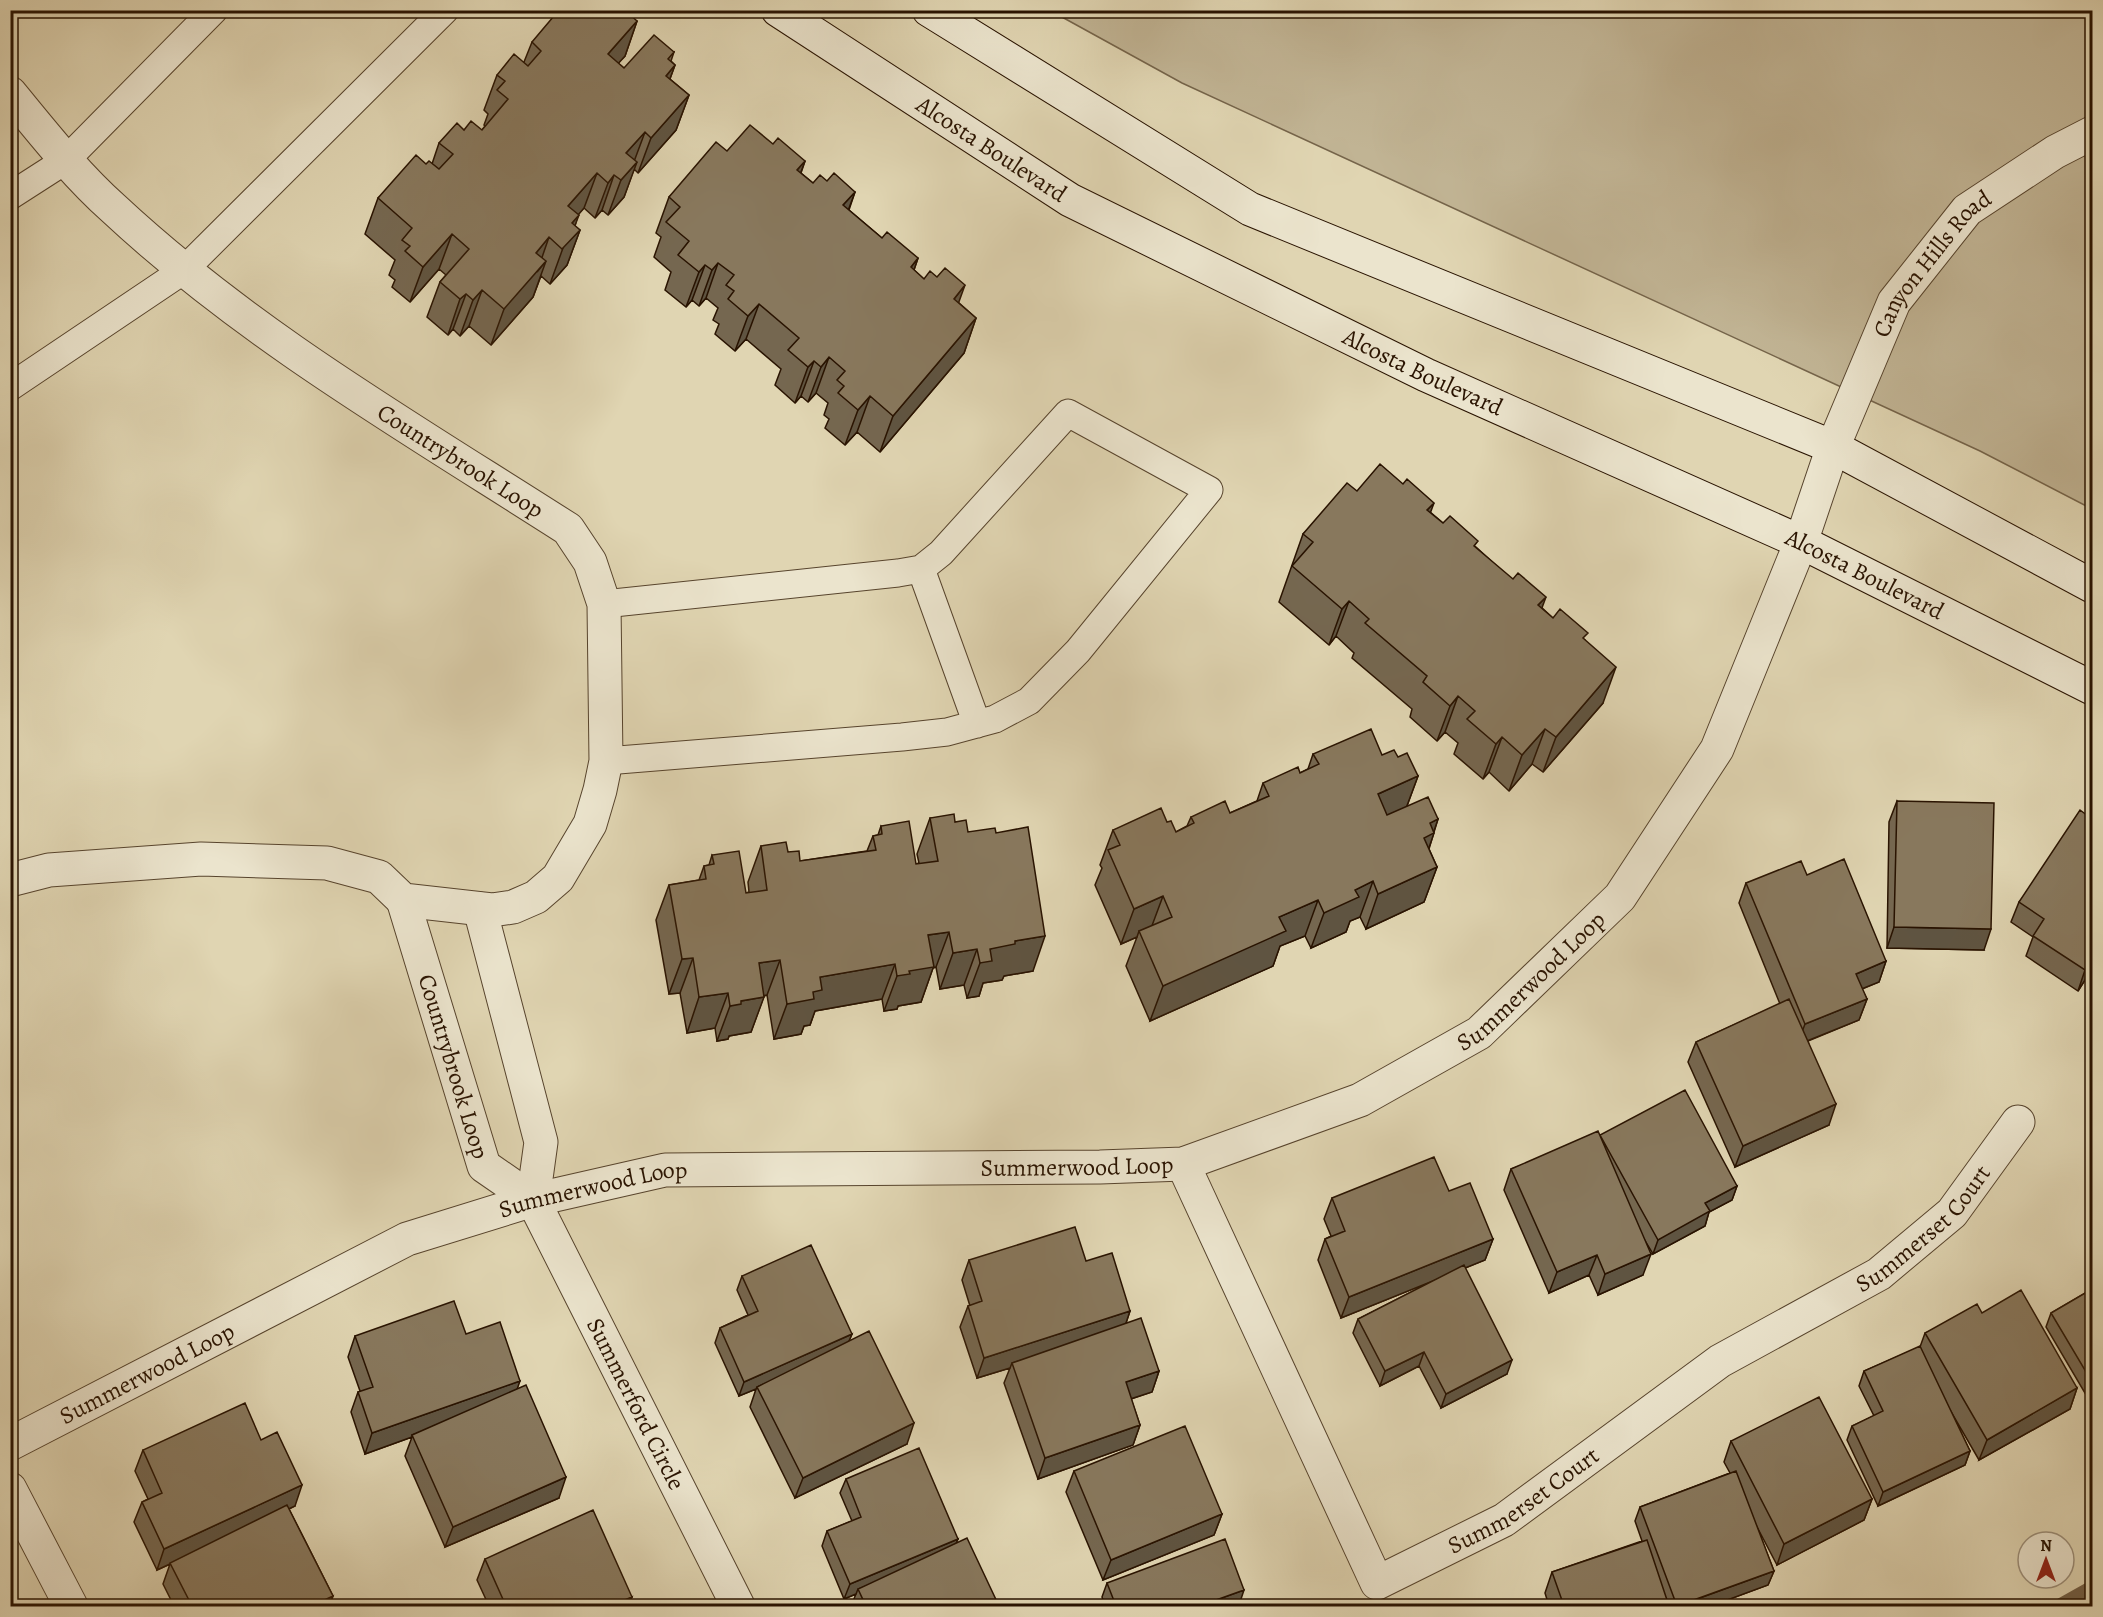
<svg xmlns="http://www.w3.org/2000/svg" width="2103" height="1617" font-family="Alegreya,serif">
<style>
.grass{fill:#c1b494;stroke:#75644a;stroke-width:1.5}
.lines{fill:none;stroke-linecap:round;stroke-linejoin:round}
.stream{stroke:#726047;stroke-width:15}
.lane-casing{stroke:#57442d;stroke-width:29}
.street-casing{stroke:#57442d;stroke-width:35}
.secondary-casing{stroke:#291301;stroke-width:35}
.lane{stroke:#ebe4cd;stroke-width:27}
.street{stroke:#ebe4cd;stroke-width:33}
.secondary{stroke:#ebe4cd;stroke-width:33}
.wall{fill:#756750;stroke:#291301;stroke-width:1.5}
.shaded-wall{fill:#5f5441;stroke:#291301;stroke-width:1.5}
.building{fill:#88785d;stroke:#291301;stroke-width:1.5}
.labels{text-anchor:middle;stroke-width:5;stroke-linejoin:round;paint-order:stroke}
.street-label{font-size:24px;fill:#291301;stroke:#ebe4cd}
</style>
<rect width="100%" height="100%" fill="#e0d5b2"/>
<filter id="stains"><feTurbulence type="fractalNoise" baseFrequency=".00333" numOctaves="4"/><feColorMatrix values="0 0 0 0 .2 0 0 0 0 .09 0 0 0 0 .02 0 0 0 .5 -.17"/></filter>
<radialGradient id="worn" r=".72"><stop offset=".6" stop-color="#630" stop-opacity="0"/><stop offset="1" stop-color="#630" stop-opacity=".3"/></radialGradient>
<!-- grass -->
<path class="grass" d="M1051 11H2092V509L1980 451 1182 83Z"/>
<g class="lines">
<!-- stream -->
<path class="stream" d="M2060 1606 2092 1588"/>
<!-- lane casing -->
<g class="lane-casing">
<path id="lane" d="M10 196 66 160 214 10
M10 387 184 270 445 10
M921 569 977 724
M604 604 898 573 921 569 941 553 1068 413 1209 490 1078 651 1029 701 995 719 947 732 902 737 606 761"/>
</g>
<!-- street casing -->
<g class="street-casing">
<g id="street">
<path id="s1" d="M10 93C43 133 75 174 113 208 249 335 412 429 568 529L590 562 604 604 606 761 600 790 590 824 558 878 536 897 513 907 492 910 403 900 379 877 327 863 201 859 49 870 10 880"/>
<path id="s2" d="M403 900 484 1166 533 1200 738 1606"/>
<path d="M480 909 541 1142 533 1200"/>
<path id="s3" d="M1183 1164 1377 1583 1504 1520 1720 1361 1879 1274 1952 1213 2018 1122"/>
<path id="s4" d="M10 1444 407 1239 533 1200 665 1170 1100 1167 1183 1164 1360 1100 1479 1033 1620 897 1717 749 1801 542 1833 447 1894 302 1967 210 2055 152 2092 133"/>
<path d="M10 1489 71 1606"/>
</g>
</g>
<!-- secondary casing -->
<g class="secondary-casing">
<g id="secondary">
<path id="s5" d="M778 10 1070 200 1426 375 1801 542 2092 688"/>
<path d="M929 10 1250 209 1833 447 2092 586"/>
</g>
</g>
<!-- lane -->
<use href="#lane" class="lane"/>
<!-- street -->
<use href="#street" class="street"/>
<!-- secondary -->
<use href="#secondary" class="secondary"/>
</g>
<!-- wall -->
<path class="wall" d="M597 15 637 21 625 56 618 63 624 68 674 52 671 61 675 65 670 79 689 95 676 130 638 173 634 169 624 197 608 215 602 210 595 218 584 208 578 214 575 226 580 230 567 265 550 284 541 276 533 297 491 345 469 326 460 336 453 329 448 335 427 317 440 282 446 275 439 269 410 302 392 287 395 280 389 275 395 260 365 234 378 198 426 164H432L439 143 464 130H482L485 126 484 125 488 114 484 110 497 75 524 62 532 42Z
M773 144 805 161 801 173 813 183 827 181 855 192 849 210 882 238 918 258 914 270 924 279 958 302 976 318 964 353 880 452 857 432 845 445 825 428 829 419 824 415 828 403 816 393 808 402 801 396 795 403 775 385 781 369 746 339 735 351 715 334 719 324 713 320 718 308 706 298 699 306 692 300 686 307 665 290 671 272 654 257 661 237 656 233 669 197 727 151Z
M1357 491 1430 512 1443 523 1476 547 1553 618 1585 640 1603 703 1543 772 1532 764 1509 791 1489 772 1483 779 1454 754 1458 743 1445 732 1437 741 1410 717 1412 709 1352 658 1354 653 1336 636 1329 645 1279 602 1303 534Z
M1313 754 1382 755 1398 757 1418 776 1407 806 1438 819 1429 849 1437 867 1424 902 1366 929 1360 917 1350 921 1346 932 1311 948 1305 936 1280 946 1273 966 1150 1021 1126 966 1137 937 1121 944 1095 885 1102 868 1100 865 1113 830 1167 822 1176 832 1187 826 1191 817 1230 813 1257 801 1263 783 1300 773 1308 769Z
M1897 801 1984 950 1887 948 1889 822Z
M930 818 955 822 968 832 996 833 1033 971 1004 976 1002 980 983 983 979 996 967 998 964 985 940 989 936 967 933 968 921 1002 898 1006 897 1009 884 1011 882 999 815 1011 810 1025 804 1026 801 1034 774 1039 767 995 764 996 751 1032 729 1036 728 1039 717 1041 715 1028 687 1033 680 993 669 994 656 920 669 885 699 880 704 866 709 865 712 855 746 893 749 892 748 882 761 846 788 852 800 861 867 851 873 836 878 835 881 826 916 864 919 863 917 854Z
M2092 819V969L2078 991 2026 956 2033 937 2011 922 2019 902Z
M1807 875 1886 961 1879 982 1862 989 1867 999 1859 1020 1808 1041 1829 1125 1735 1167 1688 1062 1696 1042 1780 1004 1739 903 1746 883Z
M2092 986V1006L2086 1002Z
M1600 1135 1737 1186 1732 1200 1709 1212 1705 1226 1653 1254 1644 1239 1643 1275 1598 1295 1589 1275 1549 1293 1504 1190 1511 1169 1600 1137Z
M1449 1191 1493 1239 1485 1260 1465 1268 1507 1374 1441 1408 1419 1366 1380 1386 1353 1333 1358 1319 1435 1280 1341 1318 1318 1260 1325 1239 1331 1236 1324 1219 1332 1198Z
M969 1260 1086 1261 1130 1311 1126 1323 1159 1371 1152 1392 1131 1399 1140 1425 1133 1445 1038 1479 1004 1383 1010 1368 977 1378 960 1327 968 1306H970L962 1280Z
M742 1276 852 1334 849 1341 907 1444 795 1498 750 1407 756 1389 739 1396 715 1343 720 1328 748 1315 737 1290Z
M2092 1289V1405L2046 1327 2051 1313Z
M1982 1313 2077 1388 2070 1409 1979 1460 1950 1410 1970 1451 1965 1465 1878 1506 1847 1440 1852 1426 1874 1416 1859 1386 1864 1371 1920 1347 1925 1333Z
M466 1334 517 1389 559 1498 445 1547 405 1456 412 1437 365 1454 351 1412 358 1392 360 1391 348 1357 355 1336Z
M261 1440 295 1506 289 1509 333 1596 329 1606H174L163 1584 170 1564 157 1570 134 1522 142 1502 148 1499 135 1471 143 1450Z
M1731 1441 1872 1499 1864 1520 1777 1565 1756 1525 1774 1571 1768 1585 1711 1606H1549L1545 1593 1552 1572 1642 1541 1635 1521 1640 1507 1730 1473 1724 1462Z
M1074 1471 1222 1514 1214 1535 1103 1580 1066 1492Z
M846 1479 958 1539 956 1543 999 1606H851L856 1594 844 1599 822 1546 827 1531 852 1521 840 1493Z
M485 1559 632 1597 628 1606H489L477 1580Z
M1107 1583 1239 1605 1233 1606H1105L1102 1597Z"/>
<!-- shaded-wall -->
<path class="shaded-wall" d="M637 21 625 56 595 89 608 54Z
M675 65 662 100 666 76Z
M689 95 676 130 638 173 651 138Z
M645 132 632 167 626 153Z
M805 161 792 196 797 170Z
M637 162 624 197 608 215 621 180Z
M597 173 584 208 556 241 568 206Z
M614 175 602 210 595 218 608 183Z
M855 192 842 227 843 205Z
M579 215 569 241 580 230 567 265 550 284 572 223Z
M452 234 439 269 410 302 423 267Z
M549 237 537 272 546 261 533 297 491 345 504 309 536 253Z
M918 258 906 293 911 267Z
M718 263 706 298 699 306 712 270Z
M705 265 692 300 686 307 699 272Z
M965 285 952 321 954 299Z
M482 290 469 326 460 336 473 300Z
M466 294 453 329 448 335 460 299Z
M759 304 746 339 735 351 748 316Z
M976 318 964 353 880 452 893 416Z
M829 357 816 393 808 402 821 367Z
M814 361 801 396 795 403 808 367Z
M870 396 857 432 845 445 858 410Z
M1434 503 1421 538 1427 510Z
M1546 597 1533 632 1538 605Z
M1349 601 1336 636 1329 645 1342 609Z
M1616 667 1603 703 1543 772 1556 737Z
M1458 696 1445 732 1437 741 1450 706Z
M1545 729 1532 764 1509 791 1522 755Z
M1502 737 1489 772 1483 779 1496 744Z
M1418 776 1405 811 1365 830 1378 794Z
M1438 819 1433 834 1434 833 1422 868 1424 838 1430 823Z
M1437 867 1424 902 1366 929 1378 894Z
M1373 881 1360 917 1350 921 1346 932 1311 948 1324 913 1355 890Z
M1163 896 1150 931H1139L1137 937 1121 944 1134 909Z
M1318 900 1305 936 1280 946 1273 966 1150 1021 1163 986 1279 917Z
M1894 927 1991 929 1984 950 1887 948Z
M949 932 936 967 933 968 921 1002 898 1006 897 1009 884 1011 897 976 928 935Z
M1045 936 1033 971 1004 976 1002 980 983 983 979 996 967 998 980 963 990 949 1015 941Z
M977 949 964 985 940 989 953 953Z
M693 958 680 993 669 994 682 959Z
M780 960 767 995 746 999 759 963Z
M2092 960V969L2078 991 2085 970Z
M1886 961 1879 982 1849 994 1856 974Z
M895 964 882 999 815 1011 810 1025 804 1026 801 1034 774 1039 787 1004 820 977Z
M728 993 715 1028 687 1033 699 997Z
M764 997 751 1032 729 1036 728 1039 717 1041 730 1006 741 1001Z
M1867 999 1859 1020 1797 1045 1805 1024Z
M1836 1104 1829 1125 1735 1167 1743 1146Z
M1737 1186 1732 1200 1709 1212 1705 1226 1653 1254 1658 1240 1705 1203Z
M1493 1239 1485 1260 1341 1318 1349 1297Z
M1651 1254 1643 1275 1598 1295 1605 1274Z
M1597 1255 1589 1275 1549 1293 1557 1272Z
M1130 1311 1123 1332 1012 1363 1010 1368 977 1378 984 1358Z
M852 1334 846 1348 757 1387 756 1389 739 1396 744 1382Z
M1424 1352 1419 1366 1380 1386 1385 1371Z
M1512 1360 1507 1374 1441 1408 1446 1394Z
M1159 1371 1152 1392 1118 1403 1126 1382Z
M520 1381 513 1401 412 1435V1437L365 1454 372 1433Z
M2077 1388 2070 1409 1979 1460 1987 1440Z
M914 1423 907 1444 795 1498 803 1478Z
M1140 1425 1133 1445 1038 1479 1045 1458Z
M1970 1451 1965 1465 1878 1506 1883 1492Z
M566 1477 559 1498 445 1547 453 1527Z
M302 1485 295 1506 157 1570 164 1549Z
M1872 1499 1864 1520 1777 1565 1784 1544Z
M1222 1514 1214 1535 1103 1580 1111 1560Z
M958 1539 952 1553 858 1589 856 1594 844 1599 850 1584Z
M1774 1571 1768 1585 1711 1606H1678Z
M1244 1590 1239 1605 1233 1606H1201L1202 1605Z
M333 1596 329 1606H312Z
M632 1597 628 1606H610Z
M225 1600 222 1606H211Z"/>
<!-- building -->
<path class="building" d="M559 10H591L597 15 600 10H625L637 21 608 54 624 68 654 35 674 52 668 59 675 65 666 76 689 95 651 138 645 132 626 153 637 162 621 180 614 175 608 183 597 173 568 206 579 215 572 223 580 230 562 249 549 237 536 253 546 261 504 309 482 290 473 300 466 294 460 299 440 282 469 249 452 234 423 267 405 251 410 246 402 240 412 228 378 198 416 155 426 164 429 161 439 169 453 154 439 143 457 123 464 130 471 121 482 130 508 99 497 90 505 81 497 75 514 54 528 66 541 51 532 42Z
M750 125 773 144 778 138 805 161 797 170 813 183 820 175 827 181 834 173 855 192 843 205 882 238 887 232 918 258 911 267 924 279 930 271 937 277 945 268 965 285 954 299 976 318 893 416 870 396 858 410 838 393 844 386 837 380 845 371 829 357 821 367 814 361 808 367 788 350 799 338 759 304 748 316 728 299 734 291 726 285 734 275 718 263 712 270 705 265 699 272 678 255 689 241 666 222 680 207 669 197 716 142 727 151Z
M1380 464 1403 484 1407 479 1434 503 1427 510 1443 523 1450 516 1478 541 1474 546 1513 579 1518 573 1546 597 1538 605 1553 618 1560 609 1588 633 1583 638 1616 667 1556 737 1545 729 1522 755 1502 737 1496 744 1467 719 1475 711 1458 696 1450 706 1423 682 1427 676 1365 623 1369 619 1349 601 1342 609 1292 566 1313 542 1303 534 1347 483 1357 491Z
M1371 729 1382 755 1394 750 1398 757 1407 753 1418 776 1378 794 1387 815 1428 797 1438 819 1430 823 1434 833 1424 838 1437 867 1378 894 1373 881 1355 890 1359 897 1324 913 1318 900 1279 917 1286 931 1163 986 1139 931 1172 917 1163 896 1134 909 1108 850 1120 845 1113 830 1161 808 1167 822 1171 821 1176 832 1194 823 1191 817 1225 801 1230 813 1269 796 1263 783 1298 767 1300 773 1319 764 1313 754Z
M1897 801 1994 803 1991 929 1894 927Z
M2080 810 2092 819V960L2085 970 2033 936 2044 919 2019 902Z
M954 814 955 822 966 820 968 832 995 828 996 833 1028 827 1045 936 1015 941V944L990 949 992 961 980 963 977 949 953 953 949 932 928 935 934 967 909 971 910 974 897 976 895 964 820 977 822 990 813 992 814 999 787 1004 780 960 759 963 764 997 741 1001V1004L730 1006 728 993 699 997 693 958 682 959 669 885 706 879 704 866 714 864 712 855 739 851 746 893 767 890 761 846 786 842 788 852 799 851 800 861 876 850 873 836 882 834 881 826 909 821 916 864 938 861 930 818Z
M1844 859 1886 961 1856 974 1867 999 1805 1024 1746 883 1801 861 1807 875Z
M1789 999 1836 1104 1743 1146 1696 1042Z
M1685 1090 1737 1186 1705 1203 1710 1211 1658 1240 1600 1135Z
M1598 1131 1651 1254 1605 1274 1597 1255 1557 1272 1511 1169Z
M1434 1157 1449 1191 1470 1183 1493 1239 1349 1297 1325 1239 1345 1231 1332 1198Z
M1075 1227 1086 1261 1112 1253 1130 1311 984 1358 968 1306 982 1301 969 1260Z
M811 1245 852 1334 744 1382 720 1328 758 1311 742 1276Z
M1464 1265 1512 1360 1446 1394 1424 1352 1385 1371 1358 1319Z
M2092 1289V1382L2051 1313Z
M2021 1290 2077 1388 1987 1440 1925 1333 1977 1304 1982 1313Z
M454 1301 466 1334 500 1322 520 1381 372 1433 358 1392 373 1387 355 1336Z
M1141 1318 1159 1371 1126 1382 1140 1425 1045 1458 1012 1363Z
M869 1331 914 1423 803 1478 757 1387Z
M1920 1346 1970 1451 1883 1492 1852 1426 1883 1411 1864 1371Z
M526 1385 566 1477 453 1527 412 1435Z
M1819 1397 1872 1499 1784 1544 1731 1441Z
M245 1403 261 1440 277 1432 302 1485 164 1549 142 1502 162 1493 143 1450Z
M1185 1426 1222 1514 1111 1560 1074 1471Z
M919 1448 958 1539 850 1584 827 1531 861 1517 846 1479Z
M1736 1471 1774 1571 1677 1606 1640 1507Z
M287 1505 333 1596 312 1606H228L225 1600 211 1606H192L170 1563Z
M593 1510 632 1597 610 1606H506L485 1559Z
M967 1538 999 1606H866L858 1589Z
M1225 1539 1244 1590 1202 1605V1606H1116L1107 1583Z
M1647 1540 1669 1606H1564L1552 1572Z
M1538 1600 1541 1606H1524Z"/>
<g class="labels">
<!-- street labels -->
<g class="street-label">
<text dy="8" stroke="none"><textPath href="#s5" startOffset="255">Alcosta Boulevard</textPath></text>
<text dy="8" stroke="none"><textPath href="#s4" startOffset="2464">Canyon Hills Road</textPath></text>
<text dy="8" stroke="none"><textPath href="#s5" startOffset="741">Alcosta Boulevard</textPath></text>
<text dy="8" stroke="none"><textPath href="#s1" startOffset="585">Countrybrook Loop</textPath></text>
<text dy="8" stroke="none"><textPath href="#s5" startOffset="1227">Alcosta Boulevard</textPath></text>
<text dy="8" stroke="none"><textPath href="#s4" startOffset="1630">Summerwood Loop</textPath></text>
<text dy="8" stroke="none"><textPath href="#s2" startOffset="174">Countrybrook Loop</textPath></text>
<text dy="8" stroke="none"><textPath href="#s4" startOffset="1126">Summerwood Loop</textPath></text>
<text dy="8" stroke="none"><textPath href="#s4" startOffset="640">Summerwood Loop</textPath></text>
<text dy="8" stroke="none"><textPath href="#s3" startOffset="1116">Summerset Court</textPath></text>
<text dy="8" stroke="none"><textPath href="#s4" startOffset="154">Summerwood Loop</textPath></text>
<text dy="8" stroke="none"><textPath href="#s2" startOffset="566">Summerford Circle</textPath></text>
<text dy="8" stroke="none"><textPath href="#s3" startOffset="630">Summerset Court</textPath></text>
</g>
</g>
<!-- margin -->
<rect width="2103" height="1617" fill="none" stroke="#e0d5b2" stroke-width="36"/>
<rect x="12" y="12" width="2079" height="1593" fill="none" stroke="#291301" stroke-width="3"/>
<rect x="18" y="18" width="2067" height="1581" fill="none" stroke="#291301" stroke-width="1.5"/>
<!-- north arrow -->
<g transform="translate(2046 1560)"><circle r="28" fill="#ebe4cd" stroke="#9d907b" stroke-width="1.5"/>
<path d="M0-4.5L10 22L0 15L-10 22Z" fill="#8f2418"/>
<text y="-9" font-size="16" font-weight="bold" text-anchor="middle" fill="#291301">N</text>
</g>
<rect width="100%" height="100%" filter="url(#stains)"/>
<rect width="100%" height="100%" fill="url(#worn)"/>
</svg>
